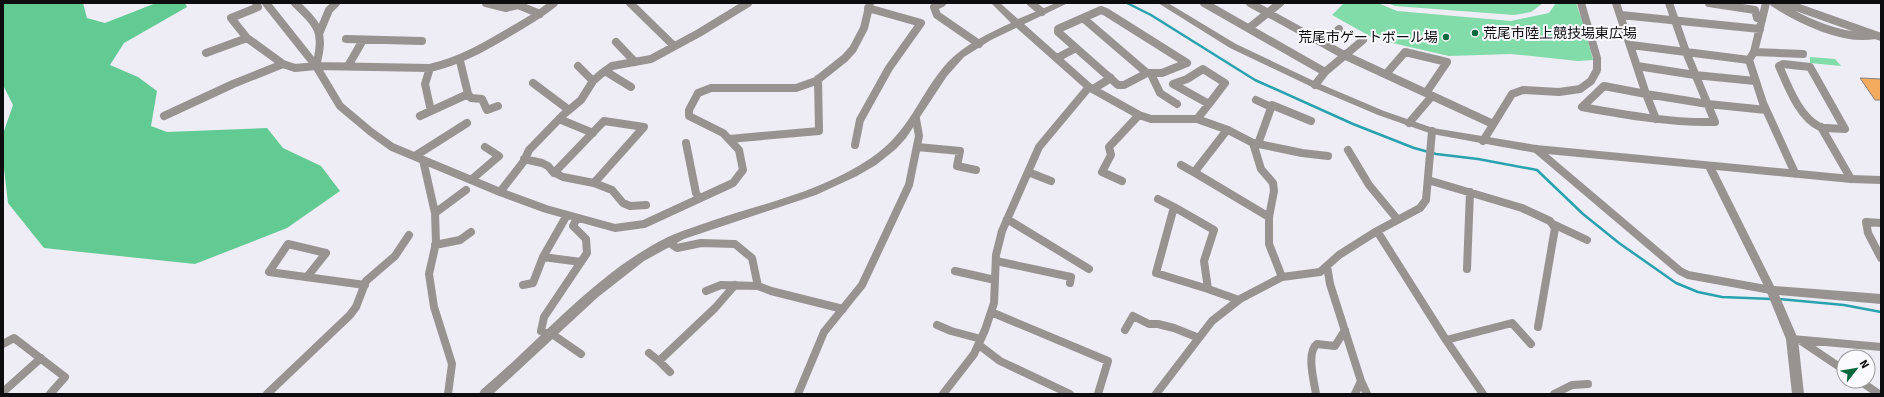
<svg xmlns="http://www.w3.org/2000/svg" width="1884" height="397" font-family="Signika,'Noto Sans JP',sans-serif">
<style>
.green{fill:#81dca9}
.forest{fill:#62cb93}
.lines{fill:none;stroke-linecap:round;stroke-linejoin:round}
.stream{stroke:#28a2ae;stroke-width:2.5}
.building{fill:#f4ab5d;stroke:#86807b}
.minor{stroke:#969391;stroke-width:8}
.tertiary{fill:#969391;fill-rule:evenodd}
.poi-dot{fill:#05673b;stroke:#fbfaff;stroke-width:1.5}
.labels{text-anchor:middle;stroke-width:4;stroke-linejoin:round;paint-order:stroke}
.poi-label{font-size:14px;fill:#0d0d0f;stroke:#fbfaff;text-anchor:start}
</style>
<rect width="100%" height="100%" fill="#eeecf4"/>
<!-- green -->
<path class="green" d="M1344 3H1378L1397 11 1511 21 1549 13 1556 3H1576L1584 26 1593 60 1578 61 1511 54 1449 56 1375 39 1332 15Z
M1387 3H1543L1531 12 1514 15 1395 6Z
M1810 57 1835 59 1841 66 1810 63Z"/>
<!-- forest -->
<path class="forest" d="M3 3H83L87 18 105 23 156 3H185L187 7 124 43 110 65 138 77 157 91 151 126 167 132 267 128 283 148 321 166 340 191 287 228 195 264 44 248 8 203 3 160V134L13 105 3 85Z"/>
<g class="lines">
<!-- stream -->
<path class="stream" d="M1127 3 1151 15 1255 80 1353 124 1414 148 1436 154 1478 159 1537 170 1583 214 1619 243 1676 283 1698 292 1722 297 1772 299
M1779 299 1844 305 1881 312"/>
</g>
<!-- building -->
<path class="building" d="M1860 78 1881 79V100H1875Z"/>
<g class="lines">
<!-- minor -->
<path class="minor" d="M256 3 258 7 231 18 247 38 283 64
M266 3 316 66 340 106 371 132 392 147 500 192 546 209 615 228 644 224 733 183 743 170 739 150 723 133 689 116V110L698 93 711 88H796L816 81 845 58 853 49 864 28 870 3
M295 3C319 26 325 32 316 66
M486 3 506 8 518 5 540 14
M630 3 674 46
M942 3 934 7 937 15 979 44
M1031 3 1042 12
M1204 3 1325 72 1315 85
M1250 3 1346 56 1493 124
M1616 3 1646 94 1708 104 1766 110
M1709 3 1755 10 1757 18 1762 20
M1774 3C1800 20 1844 41 1875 35
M1785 3 1881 37
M1101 10 1106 12 1187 63 1162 73H1147L1124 85H1118L1058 32V29Z
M1621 15 1760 29
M1083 18 1147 73
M1018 24 1089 87 1139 115 1151 119H1197L1228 130 1253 143 1261 169 1273 183 1274 191 1269 217V244L1282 277
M1249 28 1280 3
M319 34 329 10 336 3
M346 39 422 41
M616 42 635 62
M1323 43 1339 29
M1631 45 1749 60
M1754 52 1803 54
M206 53 247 38
M1057 58 1076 48
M1749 60 1763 103 1795 173
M1749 60 1754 52 1766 3
M460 61 468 94 471 98 482 99 487 110 498 106
M1783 64 1810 67 1845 129C1838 128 1827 129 1820 127 1799 117 1788 86 1779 66Z
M348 66 363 40
M578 66 593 81
M1637 66 1695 75 1755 81
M430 68 425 84 431 111
M1203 69 1225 83 1209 104 1173 84 1187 79Z
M605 71 631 87
M1325 72 1363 40
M1151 74 1160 93 1177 104
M1386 74 1405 52 1447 62 1426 93
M533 83 569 110
M1093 89 1111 78
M1256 100 1271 107
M164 116 233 84 283 64 295 68 316 66 430 68C461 61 486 46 513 30 527 22 541 14 554 3
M420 116 468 94
M559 119 593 133
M1197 119 1209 104
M1656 119 1646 94 1604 86 1582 107C1626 115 1670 123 1715 122L1686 52 1669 3
M1409 123 1432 96
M1821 127 1851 179
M1227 130 1196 170 1197 174 1269 217
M729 139 819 131 818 79
M1483 141 1512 94 1523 90 1559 92 1580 89 1591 81 1597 70V58L1581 3
M686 143 696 193 699 198
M1254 143 1302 153 1328 156
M1258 144 1272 105 1311 121
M855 145 860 120 889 68 921 23 868 8
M917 147 960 151 957 166 976 170
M1536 149 1680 271 1688 275 1771 290
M1348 150 1369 185 1398 220
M415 156 467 123
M524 159 542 163 548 166 553 172 563 177 594 183 612 190 623 203 630 206 646 205
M423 160 435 213 436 243 429 274 434 307 452 364 448 394
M1181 165 1197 174
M1028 172 1051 181
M554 173 604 121 644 127 594 183
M471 180 499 156 485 147
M1428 180 1522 208 1550 221 1555 228 1538 327
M1122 181 1102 172 1111 155 1109 147 1139 115
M500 192 524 161 529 150 563 115 581 100 593 81 601 74 612 66 651 59 699 33 748 3
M1158 199 1174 207
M1174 207 1214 230 1204 261 1208 289 1156 273Z
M435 213 466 190
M577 218 573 226 586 239 587 253 544 317 541 331 552 334 581 354
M1007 219 1089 269
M1881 223 1866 222 1868 233 1881 258
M1553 224 1587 240
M1377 231 1446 340 1483 394
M668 242 677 248 701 243 735 244 752 258 758 286 771 291 843 309
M435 245 460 240 471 232
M543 257 581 262
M996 261 1071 277 1070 283
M1327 266 1330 284 1361 381 1355 394
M1467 269 1470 192
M955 271 995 280
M307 277 326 253 288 244 269 272 365 285
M523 285 533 283 543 257 567 215
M1208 289 1239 300
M706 291 721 285 758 286
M991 312 1108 361 1098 394
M937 325 951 331 981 339
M1125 330 1133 316 1149 324H1158L1174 328 1199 338
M1792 339 1881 347
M1446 340 1512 323 1531 344
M1801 341 1844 370
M3 344 14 338 65 377 50 394
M979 345 1000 361 1070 394
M649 353 659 361 715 308 735 285
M659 361 670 372
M1361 381 1367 394
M1860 381 1879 394
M3 392 41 358
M267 394 350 315 356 307 366 281 395 256 409 235
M798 394 824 332 862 285 909 185 919 136 916 119
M943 394 974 354 985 330 994 303 996 255 1002 231 1039 147 1089 87
M1156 394 1212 321 1240 299 1282 277 1320 272 1339 255 1377 231 1420 208 1426 200 1432 131
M1316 394C1314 381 1306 352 1317 344L1335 346 1345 330
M1554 394 1572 385 1588 384"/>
<!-- tertiary -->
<path class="tertiary" d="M991 3H1000L1018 19 1056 3H1068L991 40 964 57 947 76 906 138 896 149 876 165 857 176 816 195 684 239 644 261 598 297 493 394H479L481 390C542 339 595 273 668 237 681 231 697 226 711 221 765 203 823 191 871 158 910 132 918 96 947 63 964 45 989 33 1011 23Z
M1158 3H1168L1236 44 1318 83 1384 111 1433 128 1536 145 1851 175 1881 176V184L1851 183 1716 170 1774 286 1881 294V304L1779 295 1798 339 1804 394H1792L1786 339 1766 290 1706 169 1536 153 1432 134 1378 115 1312 87 1230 48Z"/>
</g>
<!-- markers -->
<g class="poi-dot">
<circle cx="1475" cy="33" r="4"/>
<circle cx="1446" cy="37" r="4"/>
</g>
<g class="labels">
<!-- poi labels -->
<g class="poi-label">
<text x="1483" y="38">荒尾市陸上競技場東広場</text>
<text x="1438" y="42" text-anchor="end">荒尾市ゲートボール場</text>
</g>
</g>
<!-- border -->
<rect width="1884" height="397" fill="none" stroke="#0d0d0f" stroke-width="8"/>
<!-- north arrow -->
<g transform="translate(1856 369) rotate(59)"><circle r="19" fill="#fbfaff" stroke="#9c9b9f"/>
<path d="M0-3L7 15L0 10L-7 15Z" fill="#05673b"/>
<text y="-6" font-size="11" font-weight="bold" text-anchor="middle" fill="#0d0d0f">N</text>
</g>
</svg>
